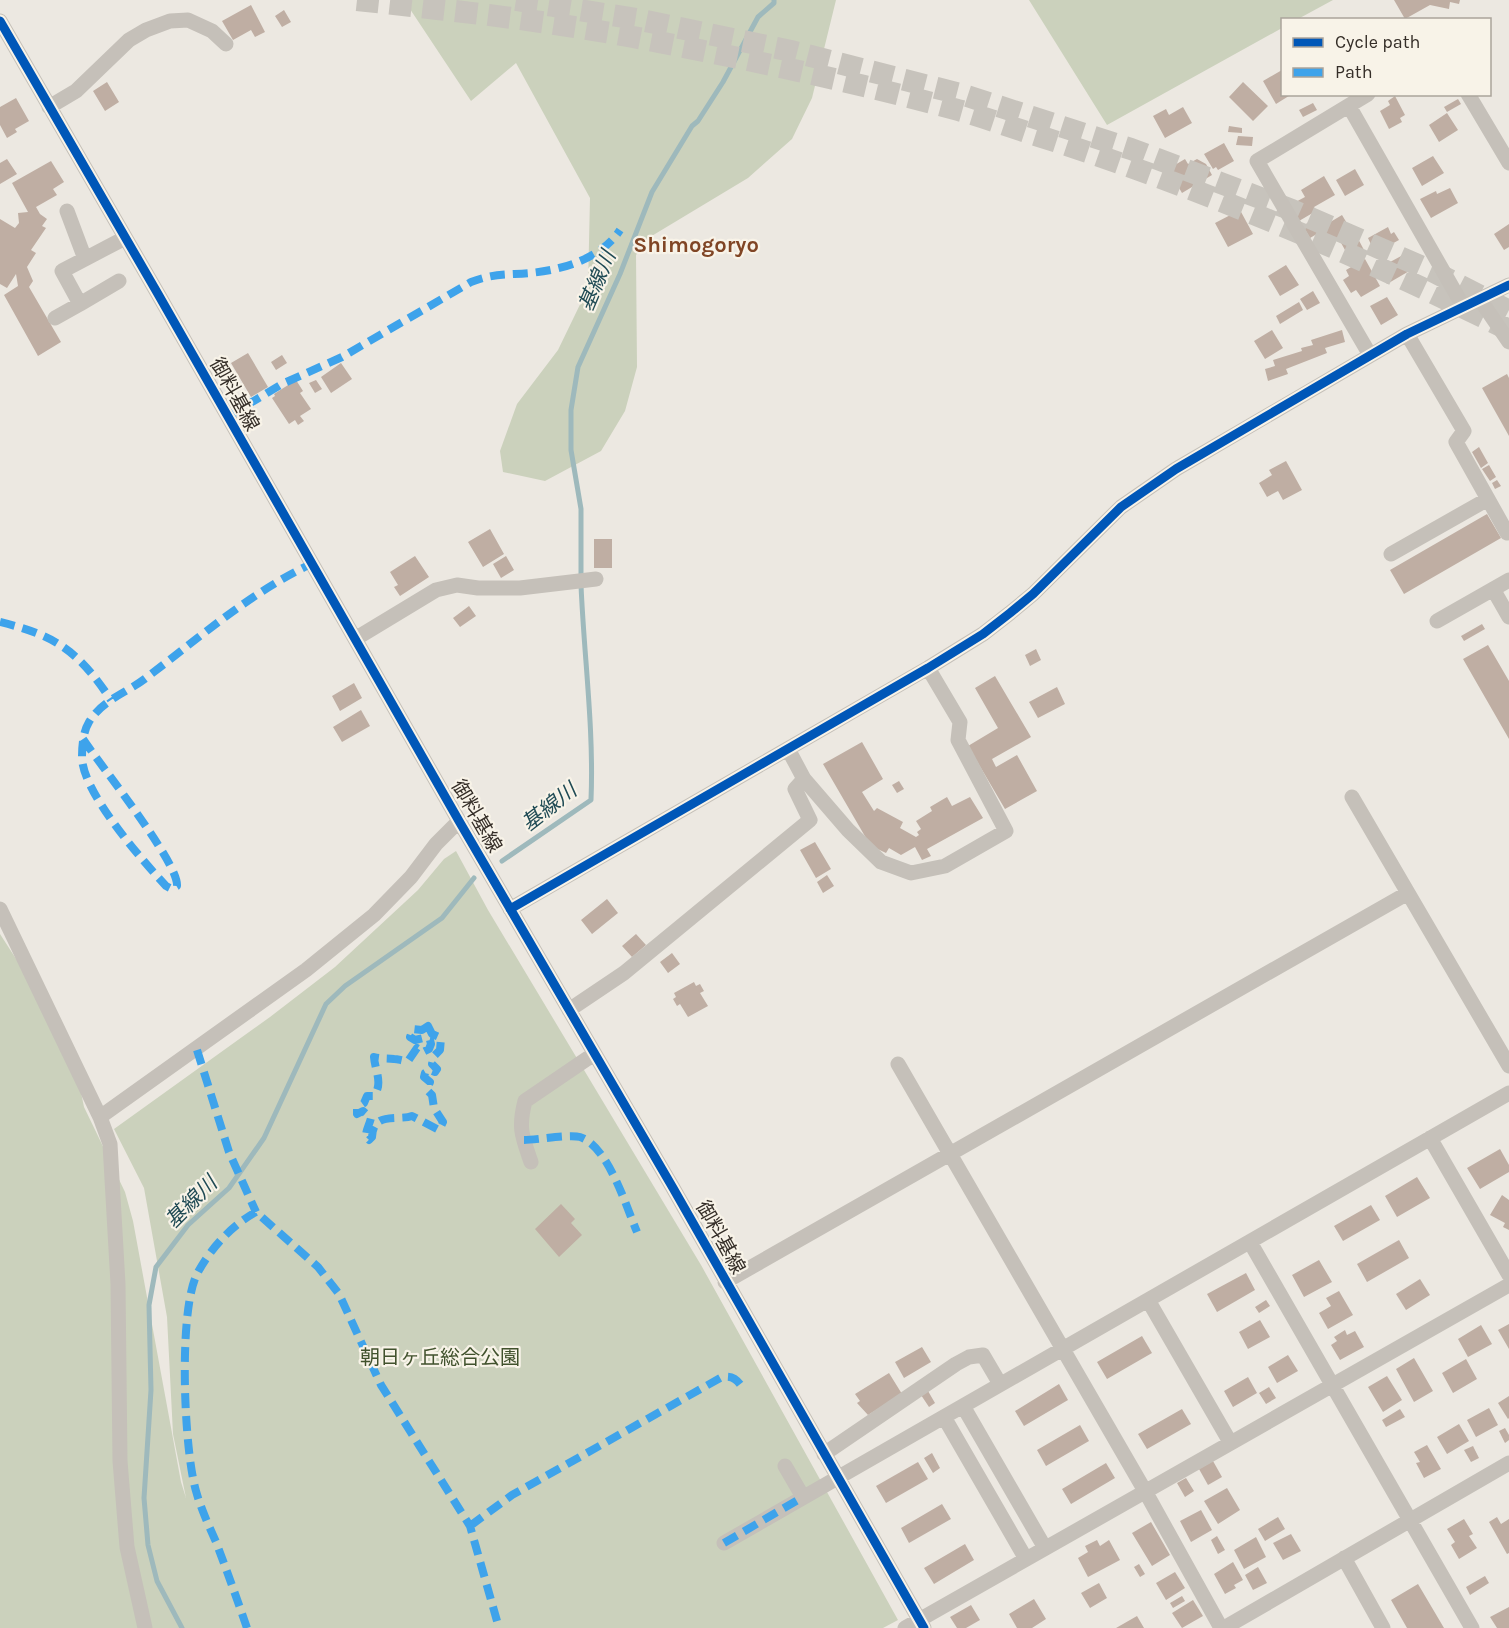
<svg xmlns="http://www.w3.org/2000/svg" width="1509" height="1628" font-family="Karla,'Noto Sans JP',sans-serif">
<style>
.green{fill:#cbd1bc}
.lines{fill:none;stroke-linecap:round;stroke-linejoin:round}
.stream{stroke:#9eb9bc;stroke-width:5}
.building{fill:#bfaea3}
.highway-tunnel{stroke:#c7c3bc;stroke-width:22;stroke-dasharray:22 11;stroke-linecap:butt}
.minor{stroke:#c5c0b9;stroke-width:15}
.quiet{stroke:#3ea3eb;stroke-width:8;stroke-dasharray:15 8;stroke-linecap:butt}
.cycleway-casing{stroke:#f8f3e8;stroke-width:13}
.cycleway{stroke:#0057b8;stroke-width:9}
.labels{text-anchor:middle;stroke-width:4.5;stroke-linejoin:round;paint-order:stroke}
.street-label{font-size:20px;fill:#352e28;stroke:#f8f3e8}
.park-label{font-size:20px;fill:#41522d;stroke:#f8f3e8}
.water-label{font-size:21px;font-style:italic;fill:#204b55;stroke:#f8f3e8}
.quarter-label{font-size:22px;font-weight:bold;fill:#804525;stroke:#f8f3e8}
</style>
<rect width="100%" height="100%" fill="#ece8e1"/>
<!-- green -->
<path class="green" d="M404 0H836L812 98 792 139 748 178 650 237 636 255 637 367 625 411 601 451 545 481 503 472 500 451 517 404 558 350 588 288 590 198 516 63 471 101Z
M1029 0H1333L1298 19 1282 20V28L1107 125Z
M456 851 488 910 701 1265 898 1620 883 1628H0V934L71 1044 84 1107 125 1192 133 1221 181 1482 186 1498 173 1434 167 1317 144 1188 114 1129 270 1017 335 967 418 890 444 859Z"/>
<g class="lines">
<!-- stream -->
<path class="stream" d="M581 574V509L571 450V410L578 367 620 274 652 192 692 126 698 121 723 82 758 17 774 3V0
M502 861 591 800C594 728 584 657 581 585
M182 1628 157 1581 148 1545 144 1498 151 1390 149 1305 156 1267 188 1225 229 1188 264 1138 326 1004 345 986 442 918 474 878"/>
</g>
<!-- building -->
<path class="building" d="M1394 0H1460L1459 4 1450 2 1449 9 1430 5 1405 19Z
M251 5 265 32 255 37 251 30 233 40 222 21Z
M284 10 291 22 282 27 275 16Z
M1282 70V94H1292L1276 104 1263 81Z
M107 82 119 102 105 111 93 91Z
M1243 82 1268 106 1253 121 1229 97Z
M1395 96 1405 115 1400 118 1402 122 1389 129 1380 111 1390 105 1388 101Z
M16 98 29 121 15 129 17 132 7 138 0 125V107Z
M1458 99 1461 104 1447 112 1444 107Z
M1313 103 1317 110 1303 117 1299 110Z
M1183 107 1192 123 1165 138 1153 116 1166 109 1169 115Z
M1447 113 1458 130 1439 142 1429 125Z
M1229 126 1242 128V133L1228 132Z
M1238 136 1253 137 1252 146 1236 145Z
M1224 143 1234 161 1218 170 1216 167 1213 169 1204 154Z
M1433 156 1444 173 1422 186 1412 168Z
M7 159 17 174 0 184V163Z
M1185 159 1188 164 1197 159 1206 164 1212 175 1182 193 1168 169Z
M51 161 64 182 53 189 57 195 36 207 40 214 47 219 42 226 46 228 31 250 36 253 27 267 33 281 29 287 61 342 38 356 4 295 18 286 16 274 7 288 0 284V219L15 228 19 223 18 213 28 212 12 183Z
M1355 169 1364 185 1345 196 1336 180Z
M1324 176 1335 195 1314 207 1316 211 1299 221 1290 205 1305 197 1301 190Z
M1450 188 1458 203 1431 218 1420 199 1436 191 1437 194Z
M1240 210 1253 234 1228 247 1215 223Z
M1342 215 1351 230 1331 242 1322 227Z
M1315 218 1322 231 1310 238 1303 226Z
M1509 224V247L1504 250 1494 234Z
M1388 227 1391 234 1394 232 1399 240 1375 253 1368 238Z
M1355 233 1364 250 1350 259 1340 241Z
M1403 255 1411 270 1387 284 1379 268Z
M1365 259 1380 286 1361 297 1356 290 1351 293 1343 280 1349 276 1346 270Z
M1286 265 1299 285 1280 296 1268 276Z
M1313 291 1320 303 1307 310 1300 299Z
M1387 297 1398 315 1381 325 1370 306Z
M1299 302 1303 310 1280 324 1276 316Z
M1272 330 1283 348 1265 359 1254 341Z
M1342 330 1345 342 1325 348 1327 353 1286 369 1288 374 1268 381 1265 369 1275 366 1273 360 1302 351 1301 348 1313 345 1311 340Z
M248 353 268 387 251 397 231 363Z
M282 355 287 363 276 370 271 362Z
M341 363 352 379 331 393 321 377Z
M1507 374 1509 378V436L1482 388Z
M296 380 303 391 300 393 311 409 300 416 304 421 298 425 295 420 289 424 272 398 275 396 274 394Z
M316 380 322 389 315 393 309 383Z
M1479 447 1488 463 1481 468 1472 452Z
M1286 461 1302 490 1283 500 1278 491 1267 497 1259 483 1272 475 1269 470Z
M1489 465 1496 477 1490 481 1482 469Z
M1497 480 1501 486 1495 489 1492 483Z
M1487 514 1501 538 1404 594 1390 570Z
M490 529 504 554 483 567 468 542Z
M594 539H612V568H594Z
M415 556 429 577 400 596 394 587 398 585 390 572Z
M506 556 514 570 501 578 493 564Z
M469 606 476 616 460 627 453 618Z
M1482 624 1485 629 1464 641 1461 636Z
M1488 645 1509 681V739L1463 659Z
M1036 649 1041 660 1030 666 1025 655Z
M995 676 1031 737 992 759 996 767 1017 755 1037 791 1005 809 968 746 998 728 975 688Z
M354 683 362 698 340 711 332 696Z
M1057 687 1065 704 1038 718 1029 702Z
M361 710 370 726 342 742 333 727Z
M862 742 883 779 862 792 874 811 877 808 903 822 900 828 916 837 919 835 917 832 921 829 916 821 932 811 930 807 947 797 952 806 970 797 983 818 927 849 931 856 922 860 915 847 901 855 889 848 886 853 865 843 866 838 823 764Z
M899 781 904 789 897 793 892 785Z
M815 842 831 869 816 878 800 850Z
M827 875 834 886 823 893 817 882Z
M607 899 618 913 592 934 581 920Z
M636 934 646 945 632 957 622 946Z
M672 953 680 964 668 973 660 962Z
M694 982 696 986 700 984 704 991 700 993 708 1006 688 1017 680 1004 677 1006 673 999 676 997 674 993Z
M1500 1149 1509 1165V1172L1480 1189 1467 1168Z
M1417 1177 1430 1198 1397 1217 1385 1196Z
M1502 1195 1509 1200V1230L1503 1227 1505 1223 1490 1215Z
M561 1204 575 1219 571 1223 582 1235 559 1257 535 1229Z
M1371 1205 1380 1220 1343 1241 1334 1226Z
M1399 1240 1409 1258 1367 1282 1357 1264Z
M1319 1260 1332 1282 1304 1297 1292 1275Z
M1246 1273 1255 1290 1217 1312 1207 1294Z
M1420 1279 1430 1295 1406 1310 1396 1294Z
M1339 1291 1353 1315 1328 1329 1319 1313 1331 1306 1326 1298Z
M1266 1300 1270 1306 1259 1313 1255 1307Z
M1260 1320 1270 1337 1248 1349 1239 1332Z
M1509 1324V1349L1498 1330Z
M1481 1325 1492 1344 1468 1357 1458 1339Z
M1345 1330 1347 1335 1355 1331 1364 1347 1340 1360 1331 1345 1337 1341 1334 1337Z
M1142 1336 1152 1353 1107 1379 1097 1362Z
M922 1347 931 1362 904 1378 895 1362Z
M1288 1355 1298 1371 1277 1383 1268 1367Z
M1414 1358 1433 1391 1414 1402 1396 1369Z
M1466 1359 1477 1379 1453 1393 1442 1373Z
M889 1373 902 1394 868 1415 857 1403 860 1401 855 1394Z
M1387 1376 1402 1400 1383 1412 1368 1387Z
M1248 1377 1257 1393 1233 1407 1224 1391Z
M1059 1384 1068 1400 1024 1426 1015 1411Z
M1269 1387 1276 1398 1266 1404 1259 1393Z
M928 1391 935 1403 929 1407 921 1395Z
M1509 1396V1418L1508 1419 1498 1403Z
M1489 1408 1498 1425 1476 1437 1467 1420Z
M1182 1409 1191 1424 1147 1449 1138 1434Z
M1400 1409 1405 1417 1386 1427 1382 1420Z
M1459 1424 1469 1441 1447 1454 1437 1437Z
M1080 1425 1089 1441 1046 1466 1037 1450Z
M1505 1428 1509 1435V1440L1505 1443 1499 1431Z
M1427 1445 1441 1469 1424 1478 1416 1463 1420 1462 1414 1452Z
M1473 1446 1479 1458 1471 1462 1464 1450Z
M932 1453 940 1468 933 1473 924 1458Z
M1213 1461 1222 1477 1208 1485 1199 1469Z
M918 1462 928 1479 886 1503 876 1486Z
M1106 1463 1115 1478 1071 1504 1062 1489Z
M1186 1478 1194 1491 1185 1497 1177 1483Z
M1227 1488 1240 1510 1218 1524 1204 1501Z
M942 1504 951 1519 909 1543 901 1528Z
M1201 1510 1212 1530 1191 1542 1180 1521Z
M1278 1517 1285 1529 1265 1541 1258 1529Z
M1497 1517 1501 1524 1509 1519V1553L1507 1554 1489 1522Z
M1464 1519 1473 1534 1469 1536 1477 1548 1459 1559 1451 1545 1455 1542 1447 1529Z
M1151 1522 1170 1555 1152 1566 1132 1533Z
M1291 1534 1301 1551 1283 1560 1273 1543Z
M1217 1536 1225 1550 1218 1554 1211 1540Z
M1256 1537 1266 1557 1244 1569 1234 1550Z
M1097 1540 1100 1546 1109 1540 1120 1560 1088 1577 1078 1558 1088 1552 1085 1546Z
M965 1544 974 1560 934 1584 924 1568Z
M1233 1562 1243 1580 1234 1585 1236 1588 1225 1594 1214 1574Z
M1139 1564 1145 1574 1140 1577 1134 1567Z
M1258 1567 1267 1583 1253 1590 1245 1575Z
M1175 1572 1185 1588 1166 1600 1156 1583Z
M1485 1576 1489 1583 1470 1595 1466 1587Z
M1099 1583 1107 1598 1090 1608 1081 1593Z
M1418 1584 1444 1628H1407L1391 1600Z
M1182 1596 1185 1601 1173 1608 1170 1603Z
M1034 1599 1046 1619 1032 1628H1017L1009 1614Z
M1193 1600 1203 1616 1182 1628 1172 1613Z
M971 1605 980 1620 966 1628H957L950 1617Z
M1509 1607V1628H1497L1490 1617Z
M1137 1616 1144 1628H1116Z"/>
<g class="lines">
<!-- highway-tunnel -->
<path class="highway-tunnel" d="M357 0C449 10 542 20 633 37 742 58 852 81 958 110 987 118 1016 129 1045 138 1204 189 1359 255 1509 330
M516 0 636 19 791 51 964 95 1131 149 1292 210 1434 272 1509 311"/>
<!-- minor -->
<path class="minor" d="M0 21 158 294 459 821 673 1188 924 1628
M1368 94 1257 161 1370 355
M1468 94 1509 163
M1349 106 1463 306
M49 107 76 91 129 40 146 30 170 21 188 20 212 31 226 44
M67 211 85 259
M119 281 80 304 62 271 125 238
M1479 298 1509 342
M55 318 80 304
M1407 334 1464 431 1456 442 1507 533
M1391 554 1488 499
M1493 589 1509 617
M1437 621 1509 580
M355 639 436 590 457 585 478 588H520L596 579
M804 779 848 830 881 862 911 873 945 866 1006 831 958 740 960 722 928 668
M1352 797 1509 1066
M0 909 100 1117 110 1144 118 1284 120 1461 127 1547 145 1628
M510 909 928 668 983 634 1010 613 1033 594 1121 507 1176 469 1407 334 1509 285
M569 1010 624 973 810 820 795 789 804 779 788 749
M898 1064 1145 1491 1221 1628
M100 1117 306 970 374 915 411 877 436 844 459 821
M1430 1138 1509 1275
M531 1162C522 1136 518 1128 525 1101L594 1054
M1250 1242 1472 1628
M725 1282 1408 893
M1148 1300 1230 1442
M963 1406 1045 1548
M944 1417 1026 1559
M824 1454 956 1364 969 1357 983 1355 1000 1384
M785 1466 803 1497
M724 1543 1509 1093
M1344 1558 1383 1628
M905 1628 1509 1285
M1224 1628 1509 1463"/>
<!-- quiet -->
<path class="quiet" d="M227 417 282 384 342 357 471 282C495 273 506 275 530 273 563 270 602 258 620 230
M0 622C57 636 78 651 111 700
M83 739C100 765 179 863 177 886L172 889 166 886C142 860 83 793 82 758 82 746 83 732 89 722 102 700 128 692 146 678 200 637 250 593 311 564
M428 1026 432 1034 441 1038 440 1050 434 1056 432 1064 437 1069 435 1072 430 1070 425 1073 424 1077 430 1082 427 1090 432 1095 434 1108 443 1122 439 1130 412 1116C398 1121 373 1111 372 1137L369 1140 366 1137C366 1129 369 1126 371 1118L363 1111 357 1114V1108L364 1103 367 1096H373C384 1085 375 1071 374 1057 381 1059 387 1058 394 1059 399 1059 402 1061 408 1061L417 1048 423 1052 429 1049 431 1044 430 1040 423 1038 415 1040 410 1037 413 1029 422 1030Z
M197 1050 229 1152 256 1212
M524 1140C536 1140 570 1134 580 1137 608 1146 626 1206 637 1232
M470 1526 512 1495 722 1377C732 1376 736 1378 742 1387
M724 1543 803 1497
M247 1628C237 1599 227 1571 216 1542 209 1526 201 1509 196 1491 184 1450 178 1312 197 1274 210 1249 231 1226 256 1212L318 1267 339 1294 381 1385 470 1526 499 1628"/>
<!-- cycleway casing -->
<g class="cycleway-casing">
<path id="cycleway" d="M0 21 158 294 459 821 673 1188 924 1628
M510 909 928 668 983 634 1010 613 1033 594 1121 507 1176 469 1407 334 1509 285"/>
</g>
<!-- cycleway -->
<use href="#cycleway" class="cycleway"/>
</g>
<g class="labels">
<!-- street labels -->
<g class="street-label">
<text transform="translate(235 394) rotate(61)" y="7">御料基線</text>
<text transform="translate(477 816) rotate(60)" y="7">御料基線</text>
<text transform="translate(721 1237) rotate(61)" y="7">御料基線</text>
</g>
<!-- park labels -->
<g class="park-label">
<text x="440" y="1364">朝日ヶ丘総合公園</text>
</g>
<!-- water labels -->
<g class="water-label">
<text transform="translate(597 281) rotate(-67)" y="7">基線川</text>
<text transform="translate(549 807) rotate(-38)" y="7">基線川</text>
<text transform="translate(191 1202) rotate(-45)" y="7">基線川</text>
</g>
<!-- quarter labels -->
<g class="quarter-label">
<text x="696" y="252">Shimogoryo</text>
</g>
</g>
<!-- legend -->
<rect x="1281" y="18" width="210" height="78" fill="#f8f3e8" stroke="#aaa49b" stroke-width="1.5"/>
<rect x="1293" y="38" width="30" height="9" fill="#0057b8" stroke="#aaa49b" stroke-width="1.5"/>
<text x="1335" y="48" font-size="18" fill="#352e28">Cycle path</text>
<rect x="1293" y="68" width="30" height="9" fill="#3ea3eb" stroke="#aaa49b" stroke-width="1.5"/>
<text x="1335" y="78" font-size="18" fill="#352e28">Path</text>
</svg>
